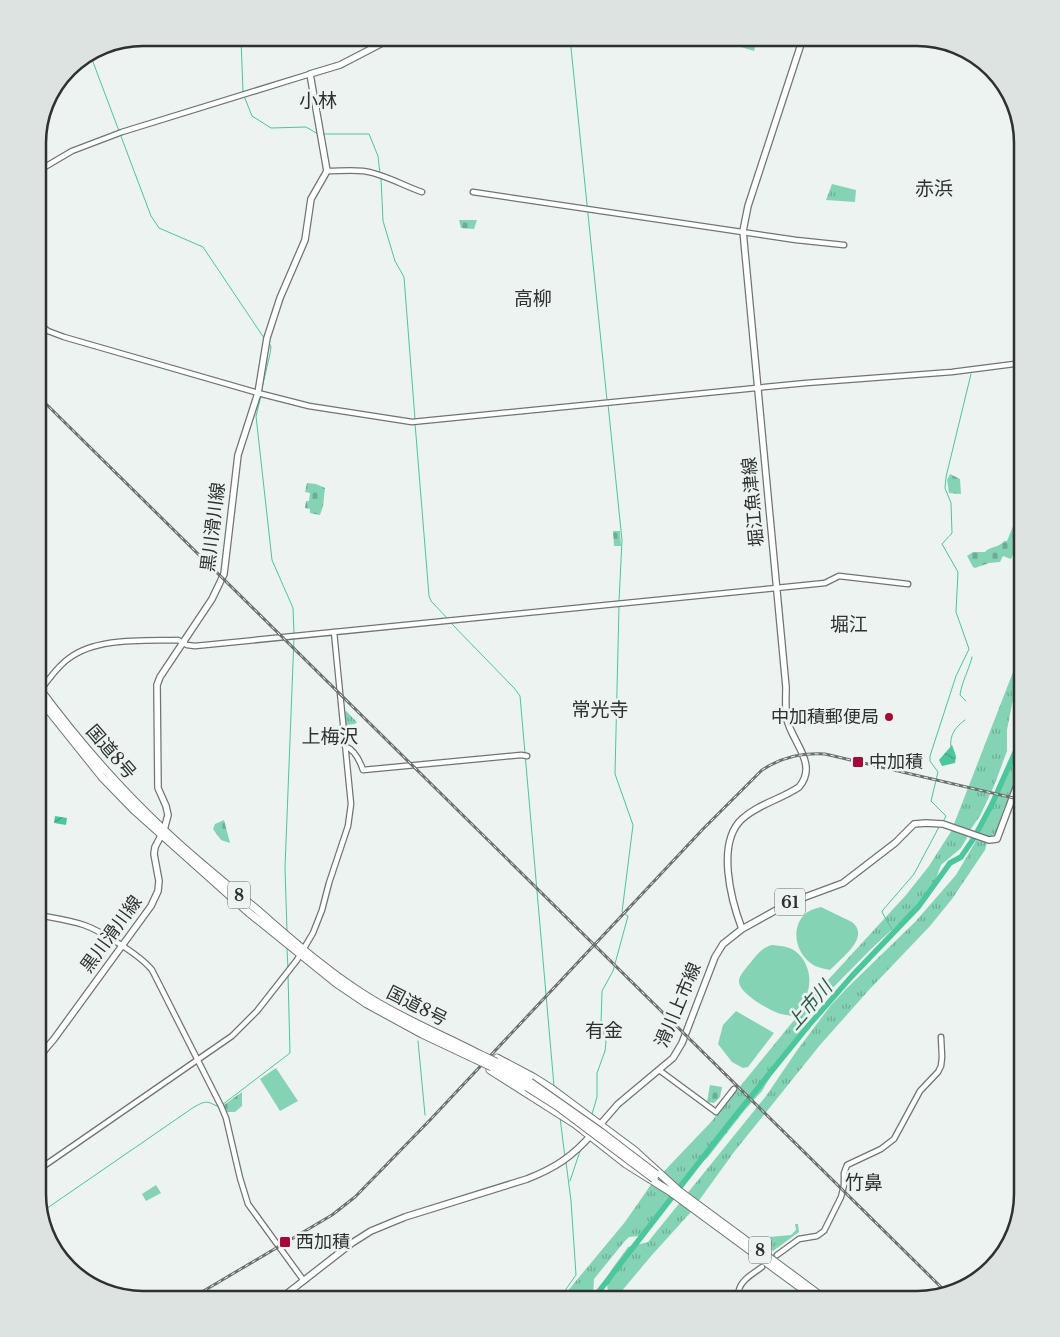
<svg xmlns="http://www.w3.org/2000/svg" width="1060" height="1337" font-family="'Libre Baskerville','Noto Sans JP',serif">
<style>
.grass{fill:url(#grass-tufts)}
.cemetery{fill:url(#cemetery-stones)}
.pitch{fill:#85d3b5}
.water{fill:url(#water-waves)}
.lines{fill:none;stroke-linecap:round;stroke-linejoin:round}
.stream{stroke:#4bc69d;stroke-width:1}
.river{stroke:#4bc69d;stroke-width:5.5}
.minor-casing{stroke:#6f7572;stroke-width:7}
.major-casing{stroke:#6f7572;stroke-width:8}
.highway-casing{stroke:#6f7572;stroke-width:9}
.minor{stroke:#fff;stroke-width:4.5}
.major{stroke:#fff;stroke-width:5.5}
.highway{stroke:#fff;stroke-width:7}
.rail-casing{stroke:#6b706d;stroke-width:3}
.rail{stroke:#ecf3f0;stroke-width:1;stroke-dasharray:4;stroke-linecap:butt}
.highway-bridge-casing{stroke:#6f7572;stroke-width:9;stroke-linecap:butt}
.highway-bridge{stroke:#fff;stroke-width:7}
.poi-dot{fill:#a50a37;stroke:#ecf3f0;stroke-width:2}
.labels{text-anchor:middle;stroke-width:5;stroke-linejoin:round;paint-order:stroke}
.shield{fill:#ecf3f0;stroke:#676b69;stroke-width:1}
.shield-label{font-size:16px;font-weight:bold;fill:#2e312f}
.street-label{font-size:18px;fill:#2e312f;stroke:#ecf3f0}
.poi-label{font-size:18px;fill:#2e312f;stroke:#ecf3f0;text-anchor:start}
.neighbourhood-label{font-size:19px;fill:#2e312f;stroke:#ecf3f0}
.water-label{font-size:19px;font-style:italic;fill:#2c5e4c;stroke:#ecf3f0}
.rim{fill:none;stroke:#2e312f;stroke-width:2.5}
</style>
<defs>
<pattern id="grass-tufts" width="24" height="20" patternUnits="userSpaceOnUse" patternTransform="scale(1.25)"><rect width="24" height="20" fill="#85d3b5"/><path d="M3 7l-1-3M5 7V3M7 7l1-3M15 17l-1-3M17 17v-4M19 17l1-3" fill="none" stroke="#6dac94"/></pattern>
<pattern id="cemetery-stones" width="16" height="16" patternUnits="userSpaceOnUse" patternTransform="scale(1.25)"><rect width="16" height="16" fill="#85d3b5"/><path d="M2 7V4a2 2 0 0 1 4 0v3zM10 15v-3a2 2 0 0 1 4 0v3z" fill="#6dac94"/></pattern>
<pattern id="water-waves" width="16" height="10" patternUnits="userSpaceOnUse" patternTransform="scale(1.25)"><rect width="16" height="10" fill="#4bc69d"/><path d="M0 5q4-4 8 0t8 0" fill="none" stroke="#3fa180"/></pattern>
</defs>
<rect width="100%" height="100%" fill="#ecf3f0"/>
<!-- grass -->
<path class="grass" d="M832 184 856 190 855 202 826 200Z
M1022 649V673L1012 704 1007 730V751L994 786 980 816 970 830 954 824Z
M346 711 357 722 355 724 345 725 344 712Z
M1022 737V767L1003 811 996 834C988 837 987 842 985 850L952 899 930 926 868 991 820 1045 734 1152 690 1213 652 1255 615 1299H601L608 1291 606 1279 612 1269 628 1247 648 1242 766 1096 798 1049 831 1005 846 989 915 922 956 875 977 839Z
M952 830 968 836 961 848 941 865 930 895 872 948 819 1002 799 1034 782 1057 762 1091 744 1111 708 1157 685 1178 670 1203 640 1236 629 1237 624 1242 594 1279 593 1296 591 1299H561L625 1222 650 1186 711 1122 817 992 906 895 929 866Z
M795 1224H798L799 1232 773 1251 771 1249 769 1237 791 1235 796 1230Z"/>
<!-- cemetery -->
<path class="cemetery" d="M459 220H477L474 229 461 228Z
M950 474 960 479 961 494 949 493 947 480Z
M307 483 316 484 325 488 323 506 320 515 310 513V509L305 508 306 501H309L310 493 305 492Z
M1013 526 1022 531 1011 559 1003 556 1000 562 989 563 975 568 973 567 967 556 973 552H985C990 546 999 548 1004 541H1007Z
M613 531H620L621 546H614Z
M224 820 230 843 221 840 213 829 215 824Z
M710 1085 722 1087 720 1097 714 1103 707 1102Z
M242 1092V1106L235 1112H227L224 1105Z"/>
<!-- pitch -->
<path class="pitch" d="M711 38H761L759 45 756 44 754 51Z
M821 907 852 922C871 937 841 958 830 970 826 969 820 968 815 966 796 956 789 928 806 913 810 910 817 908 821 907Z
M772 945C780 946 788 946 795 951 809 961 813 981 806 996 803 1003 797 1010 792 1016 789 1015 784 1015 781 1014 770 1011 738 993 739 981 739 975 747 967 751 962 757 954 763 947 772 945Z
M736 1011 774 1033 748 1067 743 1068 732 1062 718 1044 723 1025Z
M276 1068 298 1101 280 1111 260 1079Z
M156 1185 161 1193 146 1201 142 1194Z"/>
<!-- water -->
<path class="water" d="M952 745 956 756 955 763 942 766 939 760Z
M55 816 67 818 66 825 54 823Z"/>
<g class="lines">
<!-- stream -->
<path class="stream" d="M241 38 243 92
M570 38 607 400
M90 54 151 216 159 228 203 247 264 338
M244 96 252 116 271 128 306 127 318 134
M322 134H369L378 156 380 174
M381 178 383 221 395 261 404 277 415 419
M261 392 270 354 271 347 269 343
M261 396 256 416 272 560 293 608 294 634
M608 404 622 540 619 602
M415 423 429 596 431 601 448 619
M450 622 515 689 520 696 554 1086
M966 701 960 695C962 681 969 670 972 657
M951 748C949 736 955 727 965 720
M943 822 946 816 931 801 938 772 930 761V756L956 676 969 649 956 612 958 572 942 544 952 533 951 503 945 488 946 477 971 374
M287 931 285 868 294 638
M894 933 882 912 883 910 914 874 939 827
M287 948 288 969
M418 1041 425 1115
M222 1105 290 1053 288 975
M592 1114 597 1097V1073L605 1051 606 1042 601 1024 602 991 613 971 628 916 622 912 633 825 615 774 619 606
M560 1117 565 1158
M570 1181 580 1151
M43 1211 194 1107C207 1100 206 1101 219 1107
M559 1299 576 1275 571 1201 566 1162
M594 1299H596"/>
<!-- river -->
<path class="river" d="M593 1299 732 1120 809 1025 852 976 919 906 950 863 961 857 974 838 992 804 1017 748 1022 720"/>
<!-- minor casing -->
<g class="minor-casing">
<path id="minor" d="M38 171 72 151 122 132 310 74
M327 171C339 171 351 170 363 171 382 173 404 186 422 192
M473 192 796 240 844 245
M38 323 48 331 64 337 258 393 309 406 412 422 806 383 952 372 1022 363
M40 691C48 680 57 667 68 659 96 637 144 641 178 640L187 645 195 646 776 588 825 583 839 576 908 584
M345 746C355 750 360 761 363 770L521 755 527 756
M38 915C53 918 69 920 84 925 101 931 140 955 152 970L221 1106 226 1118 240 1178 248 1204 304 1281
M659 1070 716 1112 734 1089
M38 1170 232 1036 257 1011 297 960 313 933 322 910 329 883 348 826 351 804 334 632
M777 1255 799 1239 817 1236 824 1231 841 1197 844 1185V1173L847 1165 881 1149 894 1139 920 1091 938 1072 941 1066 942 1057 941 1037
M739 1290C741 1280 754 1273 762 1267"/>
</g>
<!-- major casing -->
<g class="major-casing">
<path id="major" d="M742 929C731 900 716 843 742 819 758 804 782 799 799 787 819 764 791 741 787 719 785 709 786 698 786 687L743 231 748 206 803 38
M38 1058 54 1039 151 906 158 891 159 881 154 854 155 847 164 830 168 815 166 806 158 788 157 685 160 677 212 599 224 574 238 455 258 393 267 338 280 298 305 240 311 199 327 171 310 74 340 65 392 38
M598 1127 618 1104 673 1058 682 1043 715 957 723 944 742 929 789 903 843 883 895 843 914 824 926 823 943 824 989 840 997 839 1022 772
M280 1299 352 1243 371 1231 405 1217 527 1179C555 1168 572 1157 592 1134"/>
</g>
<!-- highway casing -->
<g class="highway-casing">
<path id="highway" d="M38 687C75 737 117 786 163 829 192 857 224 882 255 908 291 939 327 972 368 997 403 1019 442 1035 479 1054
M38 697 102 777 135 811 248 912 336 983 367 1004 422 1034 475 1059
M497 1058 533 1077 552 1089 634 1150 678 1190
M498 1064 530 1082
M492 1067 527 1087
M490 1070 575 1124 626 1164 674 1194
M675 1188 825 1299
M672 1193 816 1299"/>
</g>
<!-- minor -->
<use href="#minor" class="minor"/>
<!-- major -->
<use href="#major" class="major"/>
<!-- highway -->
<use href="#highway" class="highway"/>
<!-- rail casing -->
<g class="rail-casing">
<path id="rail" d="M38 396 945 1291
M190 1299 332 1215 355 1197 430 1120 703 829 762 770C782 757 801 753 825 754L1022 800"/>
</g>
<!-- rail -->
<use href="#rail" class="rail"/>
<!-- highway-bridge casing -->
<g class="highway-bridge-casing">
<path id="highway-bridge" d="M479 1054 496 1062
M475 1059 492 1067
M530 1082 601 1132 656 1174
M527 1087 557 1106 654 1179"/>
</g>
<!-- highway-bridge -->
<use href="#highway-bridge" class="highway-bridge"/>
</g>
<!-- markers -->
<g class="poi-dot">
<circle cx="889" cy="717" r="5"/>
<rect x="852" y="756" width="12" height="12" rx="2.5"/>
<rect x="279" y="1236" width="12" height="12" rx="2.5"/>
</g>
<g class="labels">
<!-- shield labels -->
<g class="shield">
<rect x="228" y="881.5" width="22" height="27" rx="4"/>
<rect x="775" y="888.5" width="30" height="27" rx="4"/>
<rect x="749" y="1236.5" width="22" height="27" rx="4"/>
</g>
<g class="shield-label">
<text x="239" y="901">8</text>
<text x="790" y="908">61</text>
<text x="760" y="1256">8</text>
</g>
<!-- street labels -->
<g class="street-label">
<text transform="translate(753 502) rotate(-95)" y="6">堀江魚津線</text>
<text transform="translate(213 527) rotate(-83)" y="6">黒川滑川線</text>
<text transform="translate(111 752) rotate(49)" y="6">国道8号</text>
<text transform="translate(111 934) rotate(-54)" y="6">黒川滑川線</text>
<text transform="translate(678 1005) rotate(-67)" y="6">滑川上市線</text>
<text transform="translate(417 1006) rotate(27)" y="6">国道8号</text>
</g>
<!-- poi labels -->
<g class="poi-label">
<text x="879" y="723" text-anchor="end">中加積郵便局</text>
<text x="869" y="768">中加積</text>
<text x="296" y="1248">西加積</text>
</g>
<!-- neighbourhood labels -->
<g class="neighbourhood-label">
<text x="318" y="107">小林</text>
<text x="934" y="195">赤浜</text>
<text x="533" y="305">高柳</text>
<text x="849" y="631">堀江</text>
<text x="600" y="716">常光寺</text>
<text x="330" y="743">上梅沢</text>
<text x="604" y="1037">有金</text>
<text x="864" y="1189">竹鼻</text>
</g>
<!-- water labels -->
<g class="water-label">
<text transform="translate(809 1005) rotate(-49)" y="7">上市川</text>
</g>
</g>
<!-- crop -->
<path d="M0 0H1060V1337H0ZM143 46H917A97 97 0 0 1 1014 143V1194A97 97 0 0 1 917 1291H143A97 97 0 0 1 46 1194V143A97 97 0 0 1 143 46Z" fill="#dde3e1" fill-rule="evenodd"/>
<path class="rim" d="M143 46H917A97 97 0 0 1 1014 143V1194A97 97 0 0 1 917 1291H143A97 97 0 0 1 46 1194V143A97 97 0 0 1 143 46Z"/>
</svg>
